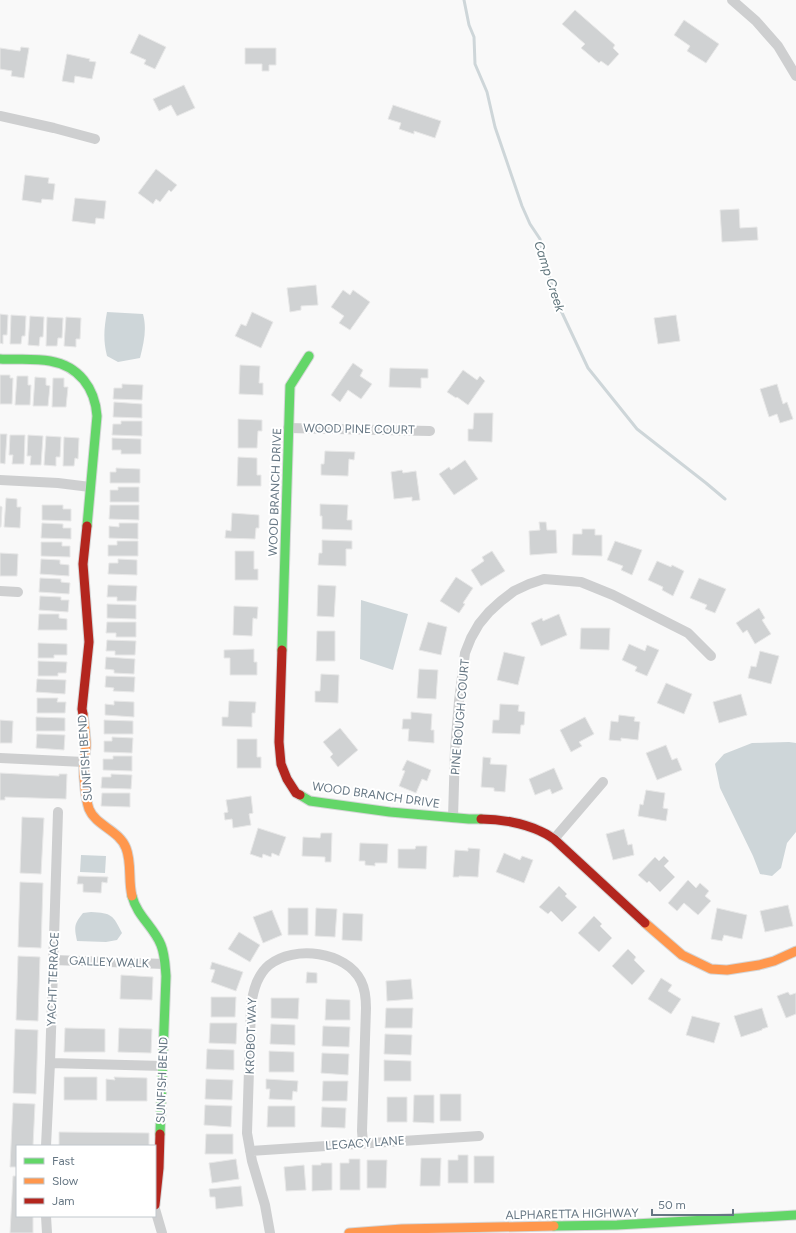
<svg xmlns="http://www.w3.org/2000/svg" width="796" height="1233" font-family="Figtree,sans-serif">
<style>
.water{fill:#ced6d9}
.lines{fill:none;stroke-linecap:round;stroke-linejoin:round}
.stream{stroke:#ced6d9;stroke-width:3}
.building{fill:#d0d2d3;stroke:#e8e8e8}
.fast-casing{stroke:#d5d6d7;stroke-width:11}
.slow-casing{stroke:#d5d6d7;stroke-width:11}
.jam-casing{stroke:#d5d6d7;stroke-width:11}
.street{stroke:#cecfd0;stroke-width:10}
.fast{stroke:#63d668;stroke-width:9}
.slow{stroke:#ff974d;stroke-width:9}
.jam{stroke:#b3261e;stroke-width:9}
.labels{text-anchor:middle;stroke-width:4;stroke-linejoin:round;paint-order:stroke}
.street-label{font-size:12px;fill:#657683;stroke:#fff}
.water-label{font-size:13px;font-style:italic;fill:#60757c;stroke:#fff}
</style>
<rect width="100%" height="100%" fill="#f9f9f9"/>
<!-- water -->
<path class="water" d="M107 312 143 314C147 329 144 342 140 358L118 362 107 356C103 340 104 328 107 312Z
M361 600 408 614 393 670 360 659Z
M789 742 796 743V832L787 843 781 868 772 876 760 874 753 856 720 788 715 764 724 754 752 743Z
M81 855 106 856 105 873 80 872Z
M91 912C112 913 113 915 122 933L117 940 106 942 77 941C74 927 74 924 83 913Z"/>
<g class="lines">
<!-- stream -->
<path class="stream" d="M464 0 469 25 474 37 475 64 487 92 495 127 522 206 530 224 540 239 544 262 549 275 556 300 588 368 637 429 706 483 725 499"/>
</g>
<!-- building -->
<path class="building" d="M575 10 615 45 613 48 619 54 608 66 601 61 599 63 581 48 585 44 562 24Z
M684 20 719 44 706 63 687 51 690 46 674 35Z
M139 34 166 47 155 69 144 64 146 60 130 53Z
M21 47 29 48 24 78 11 76 12 71 0 69V48L20 51Z
M245 48H276V65H269V71H262V64H245Z
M67 54 90 59 89 61 96 62 92 79 75 76 74 83 62 81Z
M184 85 195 108 177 116 171 105 159 111 153 99Z
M393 105 441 121 435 138 414 131V134L399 129 401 123 388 119Z
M156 169 177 185 171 192 169 190 160 202 156 199 153 204 138 193Z
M25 175 49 178 48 183 55 184 53 200 42 199 41 203 22 200Z
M75 198 106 201 104 219 96 218 95 224 72 221Z
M739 209 740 228 757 227 758 240 722 242 720 210Z
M316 285 318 305 301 306V310L290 312 287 288Z
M343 290 350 295 353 290 370 302 350 330 339 323 344 316 331 307Z
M252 312 273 322 261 348 235 336 241 324 246 326Z
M0 314 8 315 7 335H3V344L0 343Z
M11 315 26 316 25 336H22L21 344H10Z
M676 315 680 341 658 344 654 318Z
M30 316 44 317 43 337H40L39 346 28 345Z
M47 317 63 318 62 338H58L57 346H46Z
M66 317 81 318 80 339H76V347L64 346Z
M353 363 363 370 360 376 372 384 361 399 348 390 340 402 331 395Z
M240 365 260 366 259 383H263V395L239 394Z
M390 368 428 369V378H421V388L389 387Z
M463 370 477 380 480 376 485 381 468 405 457 397 456 398 447 392Z
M0 375H10V378H13L12 404H0Z
M17 376H28V385H31L30 405H15Z
M35 377 46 378V385L50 386 48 406H33Z
M53 378H64V387H68L66 407H52Z
M122 384 143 385 142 400 113 399 114 388H122Z
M777 384 783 404 787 402 793 419 780 423 777 414 769 417 760 389Z
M114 402 142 404V418L113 417Z
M474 413H493L492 442 468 441V429H473Z
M238 419 262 420V431H258L257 448H238Z
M121 421H142V436L112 435 113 424H121Z
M0 434H7L5 464 0 463Z
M10 435H25L24 464H12L13 455H9Z
M28 435 43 436 41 465H30L31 456H27Z
M46 436 61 437 60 457H56V466L44 465Z
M64 437 79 438 78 459 75 458 74 466H63Z
M112 438 141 439V454H121V450H112Z
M325 451 355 452 354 460 349 459 348 476 321 475V464H324Z
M238 457 257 458V475H261V486H237Z
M465 460 478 479 454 495 439 474 449 467 451 470Z
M116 468 140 469V483H110V472H116Z
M402 470 403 473 416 471 420 500 412 501V497L394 499 391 472Z
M118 487H139V502H110V490H118Z
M6 498 17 499V507H21L20 528 4 527Z
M320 504 348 505 347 520H352V530L322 529V516H320Z
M42 505H63V509H71V521L42 520Z
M110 505H139V520L109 519Z
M0 506 2 507 1 527H0Z
M232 513 259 515V528H256L255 539 225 538 226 530 231 531Z
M539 522H546L547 530H556L557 553 530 555 529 531 540 530Z
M42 523 63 524V528H71V539L41 538Z
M119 523H138V539L109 538V526L119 527Z
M582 529H595V535H602V556L572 555 573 534H582Z
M322 540 352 541V549H346V566L318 565 319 553H322Z
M117 541H138V556H108V545H117Z
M615 541 642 550 632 575 621 570 623 566 607 560Z
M41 542H62V546H70V557L41 556Z
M235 551H254V569H258V580H235Z
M492 551 505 571 481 586 471 570 484 561 482 557Z
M0 553 18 554 17 576H0Z
M41 559 60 560V564L69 565V576L40 574Z
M118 559 137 560V575L108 574 109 563H118Z
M657 561 671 567 672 565 684 571 673 596 662 590 663 587 648 580Z
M456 577 473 588 463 603 465 604 459 613 440 601Z
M40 578 61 579V582L70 583 69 594 39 592Z
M699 578 726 589 715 613 705 609 707 605 690 598Z
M108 585 137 586 136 601H117V597H107Z
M318 585 336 586 334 617 317 616Z
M40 596 61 597V600H69L68 612 39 610Z
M107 604 136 605V619L107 618Z
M234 606 258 607 257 619 253 618 252 636 233 635Z
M759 608 765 618 762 620 771 634 755 644 747 630 743 633 736 623Z
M39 614H59V618L67 619V630H38Z
M559 614 567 635 541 646 531 623 542 618 543 621Z
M107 622H136V637H116V633H106Z
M428 622 447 627 441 655 419 650Z
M581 628H610L609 650 580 649Z
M317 631H335V661H316Z
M107 640 136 641 135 655H115V651H106Z
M38 643 67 644V655H54V658H38Z
M629 644 645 651 647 645 659 650 647 676 635 671 637 667 622 660Z
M254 649V662H257V675H230V658H224V650Z
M760 651 779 656 771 684 748 678 751 666 756 667Z
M504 652 525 657 518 685 497 680Z
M106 657 135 659 134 674 114 673V670L105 669Z
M38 661 67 662 66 673H58V676H38Z
M419 669 438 670 436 699 417 698Z
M321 674 339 675 338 703 315 702V691H320Z
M106 676 135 677 134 692 113 691 114 688 105 687Z
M37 679 66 680 65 694 36 692Z
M666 683 692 694 684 714 657 703Z
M741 694 747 715 719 723 713 702Z
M37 698H58L57 702H66L65 713H37Z
M114 701 134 702V717L105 715V704L114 705Z
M229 701 256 702 255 713H252V727L222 726V717H228Z
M500 704 519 705 518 711 525 712 524 725H521L520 734 492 733 493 720H499Z
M411 712 432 714 431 730H434V743L408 741 409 729H402L403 719H411Z
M619 715 635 717 634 721 640 722 638 740 621 738V741L609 740 611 721 618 722Z
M36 717 65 718V731H36Z
M585 717 594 734 579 742 582 746 571 752 560 730Z
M0 720 13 721 12 743H0Z
M104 720 133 721V734H104Z
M340 728 358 750 338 767 330 757 333 754 323 742Z
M37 734 65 735 64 750 36 748Z
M112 737 133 738 132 753 104 752V741H112Z
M237 739H257V757H261V768H237Z
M666 745 672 760 677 758 682 770 657 780 646 753Z
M113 756H132V771L103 770V759H113Z
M483 757 491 758 490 764 507 765 505 792 494 791V788L481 787Z
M407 760 431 770 427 781 422 779 416 793 399 786 405 771 402 770Z
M554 768 563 789 552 794 550 789 535 795 529 779Z
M0 773 59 776V774H67L66 799 5 797V800H0Z
M111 774 132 775 131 789 101 788 102 777H111Z
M646 790 665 793 663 808 668 809 666 821 638 816 640 804 643 805Z
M102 793H130V807L101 806Z
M251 796 253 813 249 814 251 825 233 828 232 819 225 820 224 813 228 812 226 800Z
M22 817 44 818 41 874 20 873Z
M258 828 286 837 279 856 272 853 271 857 263 854 262 858 250 854Z
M624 829 628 845 632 844 634 855 613 860 606 834Z
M321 833H332L331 862H325V857L302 856 303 837 320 838Z
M360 843 388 844 387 863H375V866L365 865V861H359Z
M416 846H427L426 869 398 868V849H415Z
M468 848 480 849 478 877 459 876V877H453L455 850 468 851Z
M504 853 520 860 522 856 533 860 524 883 496 872Z
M664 856 669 861 664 866 675 877 660 892 649 881 647 883 638 875 655 857 659 861Z
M78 876 108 877 107 883 102 882 101 893 83 892V884H77Z
M688 880 696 888 700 883 709 891 705 896 711 901 698 915 684 903 677 911 668 903Z
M20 882 43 883 41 948 18 947Z
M559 886 567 894 565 896 577 907 562 922 551 911 548 914 539 907Z
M788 905 793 926 765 932 760 911Z
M288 908H308V935H288Z
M316 908 337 909 335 937 315 936Z
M717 908 747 915 742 939 724 935 722 941 711 939Z
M272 910 282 935 263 943 253 917Z
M343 913 363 914 362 941 342 940Z
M594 916 602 924 600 926 612 938 599 952 578 933Z
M239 932 260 945 250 962 228 949Z
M628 949 636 957 634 960 645 971 632 985 612 966Z
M18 956 40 957 38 1021 16 1020Z
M212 962 243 972 236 991 211 982 215 970 210 969Z
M307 972 317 973V983H306Z
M121 975 153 977 152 1000 120 999Z
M661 978 672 985 668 991 681 999 671 1014 648 999Z
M411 979 413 999 387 1001 386 981Z
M788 992 790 995 796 993V1014L786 1018 777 996Z
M211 997H236L235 1017H211Z
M271 998H299L298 1019 271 1018Z
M326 999 350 1000V1020H325Z
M386 1008H413L412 1028H385Z
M762 1008 768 1027 762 1029V1030L741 1037 734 1016Z
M692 1016 720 1023 714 1043 686 1035Z
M210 1023H237L236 1044 209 1043Z
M271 1024 295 1025V1045L270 1044Z
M323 1026 350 1027 349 1047 322 1046Z
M65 1028 105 1029V1052H64Z
M119 1028 152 1029 151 1053 118 1052Z
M15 1029 38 1030 36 1094 13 1093Z
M385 1034 412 1035 411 1055 384 1054Z
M207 1049 234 1050V1070L206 1069Z
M269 1051 294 1052V1072H269Z
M322 1053 349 1054 348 1075 321 1073Z
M384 1060 411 1061V1081H384Z
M64 1077H97V1100H64Z
M114 1077 147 1078V1101H106V1079L115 1080Z
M206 1079 233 1080 232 1100 205 1099Z
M266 1079 298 1081 297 1092 293 1091 292 1100 269 1099 270 1089H266Z
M323 1081H348L347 1101H322Z
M440 1094H461V1121H440Z
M414 1095H434V1123L413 1122Z
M387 1097H407V1122H387Z
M13 1103 35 1104 33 1146H17V1167H10Z
M205 1105 232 1106 231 1127 204 1125Z
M268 1106H295V1127H267Z
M322 1107 346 1108 345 1128 321 1127Z
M59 1132 149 1133V1146H59Z
M206 1134H233V1154H205Z
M458 1155H468V1183H448V1160H458Z
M474 1156H494V1183H474Z
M421 1158H441L440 1186H420Z
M236 1159 239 1179 212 1183 209 1163Z
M349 1159H360V1190H340V1163H349Z
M367 1160H387L386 1188H367Z
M321 1163H332V1190L312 1191V1165H321Z
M304 1165 306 1190 286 1191 284 1167Z
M13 1176H17V1216H33V1233H10Z
M241 1186 243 1206 216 1209 215 1197H210L209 1189Z"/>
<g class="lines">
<!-- fast casing -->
<g class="fast-casing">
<path id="fast" d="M0 359C17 360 34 358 50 361 79 366 95 388 97 416L87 526
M282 650 290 386 309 356
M300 795 310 801 390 812 469 819H481
M132 896C137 916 154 927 161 945 165 955 165 965 166 976L160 1134
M554 1226 617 1225 796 1215"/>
</g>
<!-- slow casing -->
<g class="slow-casing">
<path id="slow" d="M83 714C84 724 86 735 86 745 86 750 85 755 84 760 83 773 85 797 89 809 96 826 119 830 126 848 132 863 128 881 132 896
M645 923 682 955 711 969 727 970 759 965 774 961 796 951
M349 1233 402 1229 554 1226"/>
</g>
<!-- jam casing -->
<g class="jam-casing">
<path id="jam" d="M282 650 279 742 281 764 287 779 296 793 300 795
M83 714 82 709 89 642 83 564 87 526
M481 819C500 819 523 823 540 831 545 833 550 836 554 839L645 923
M155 1205 159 1168 160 1134"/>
</g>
<!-- street -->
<path class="street" d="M732 0 756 21 778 46 796 76
M0 116 54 128 95 139
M288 428 430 431
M0 480 58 483 90 487
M0 591 18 592
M0 758 84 762
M453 818 455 750 459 701 465 653 471 638 479 624 489 612 501 601 514 591 529 584 544 579 581 582 613 595 688 633 711 656
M554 839 603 782
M53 960 165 964
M50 1063 163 1066
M46 1146 50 1063 58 812
M250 1151 479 1136
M155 1209 162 1233
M46 1216 47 1233
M270 1233 265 1205 252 1161 247 1133 251 1006C253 990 257 975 269 965 294 945 346 951 361 981 365 989 366 999 366 1008L362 1131 363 1143"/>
<!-- fast -->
<use href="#fast" class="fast"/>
<!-- slow -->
<use href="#slow" class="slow"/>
<!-- jam -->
<use href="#jam" class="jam"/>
</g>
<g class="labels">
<!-- street labels -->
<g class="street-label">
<text transform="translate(359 429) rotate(1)" y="4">WOOD PINE COURT</text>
<text transform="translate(275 492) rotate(-88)" y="4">WOOD BRANCH DRIVE</text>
<text transform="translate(460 717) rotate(-85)" y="4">PINE BOUGH COURT</text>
<text transform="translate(85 758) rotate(-94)" y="4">SUNFISH BEND</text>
<text transform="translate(376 795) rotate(8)" y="4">WOOD BRANCH DRIVE</text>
<text transform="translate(109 962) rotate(2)" y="4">GALLEY WALK</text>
<text transform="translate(53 979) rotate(-88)" y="4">YACHT TERRACE</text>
<text transform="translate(251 1036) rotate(-88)" y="4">KROBOT WAY</text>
<text transform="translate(162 1080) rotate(-88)" y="4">SUNFISH BEND</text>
<text transform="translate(365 1143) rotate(-4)" y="4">LEGACY LANE</text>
<text transform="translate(572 1214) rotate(-1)" y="4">ALPHARETTA HIGHWAY</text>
</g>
<!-- water labels -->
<g class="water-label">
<text transform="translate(550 276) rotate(72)" y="5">Camp Creek</text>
</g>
</g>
<!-- legend -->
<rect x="16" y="1145" width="140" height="72" fill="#ffffff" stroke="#c1c8cd"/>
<rect x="24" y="1158" width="20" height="6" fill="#63d668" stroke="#c1c8cd"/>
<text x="52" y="1165" font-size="12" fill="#657683">Fast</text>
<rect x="24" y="1178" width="20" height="6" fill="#ff974d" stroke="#c1c8cd"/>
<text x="52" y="1185" font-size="12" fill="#657683">Slow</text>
<rect x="24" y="1198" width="20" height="6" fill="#b3261e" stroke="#c1c8cd"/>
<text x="52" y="1205" font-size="12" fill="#657683">Jam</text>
<!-- scale -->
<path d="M652 1209v6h81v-6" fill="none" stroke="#657683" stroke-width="2"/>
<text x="658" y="1209" font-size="12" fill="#657683" stroke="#ffffff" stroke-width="3" paint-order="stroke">50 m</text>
</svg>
